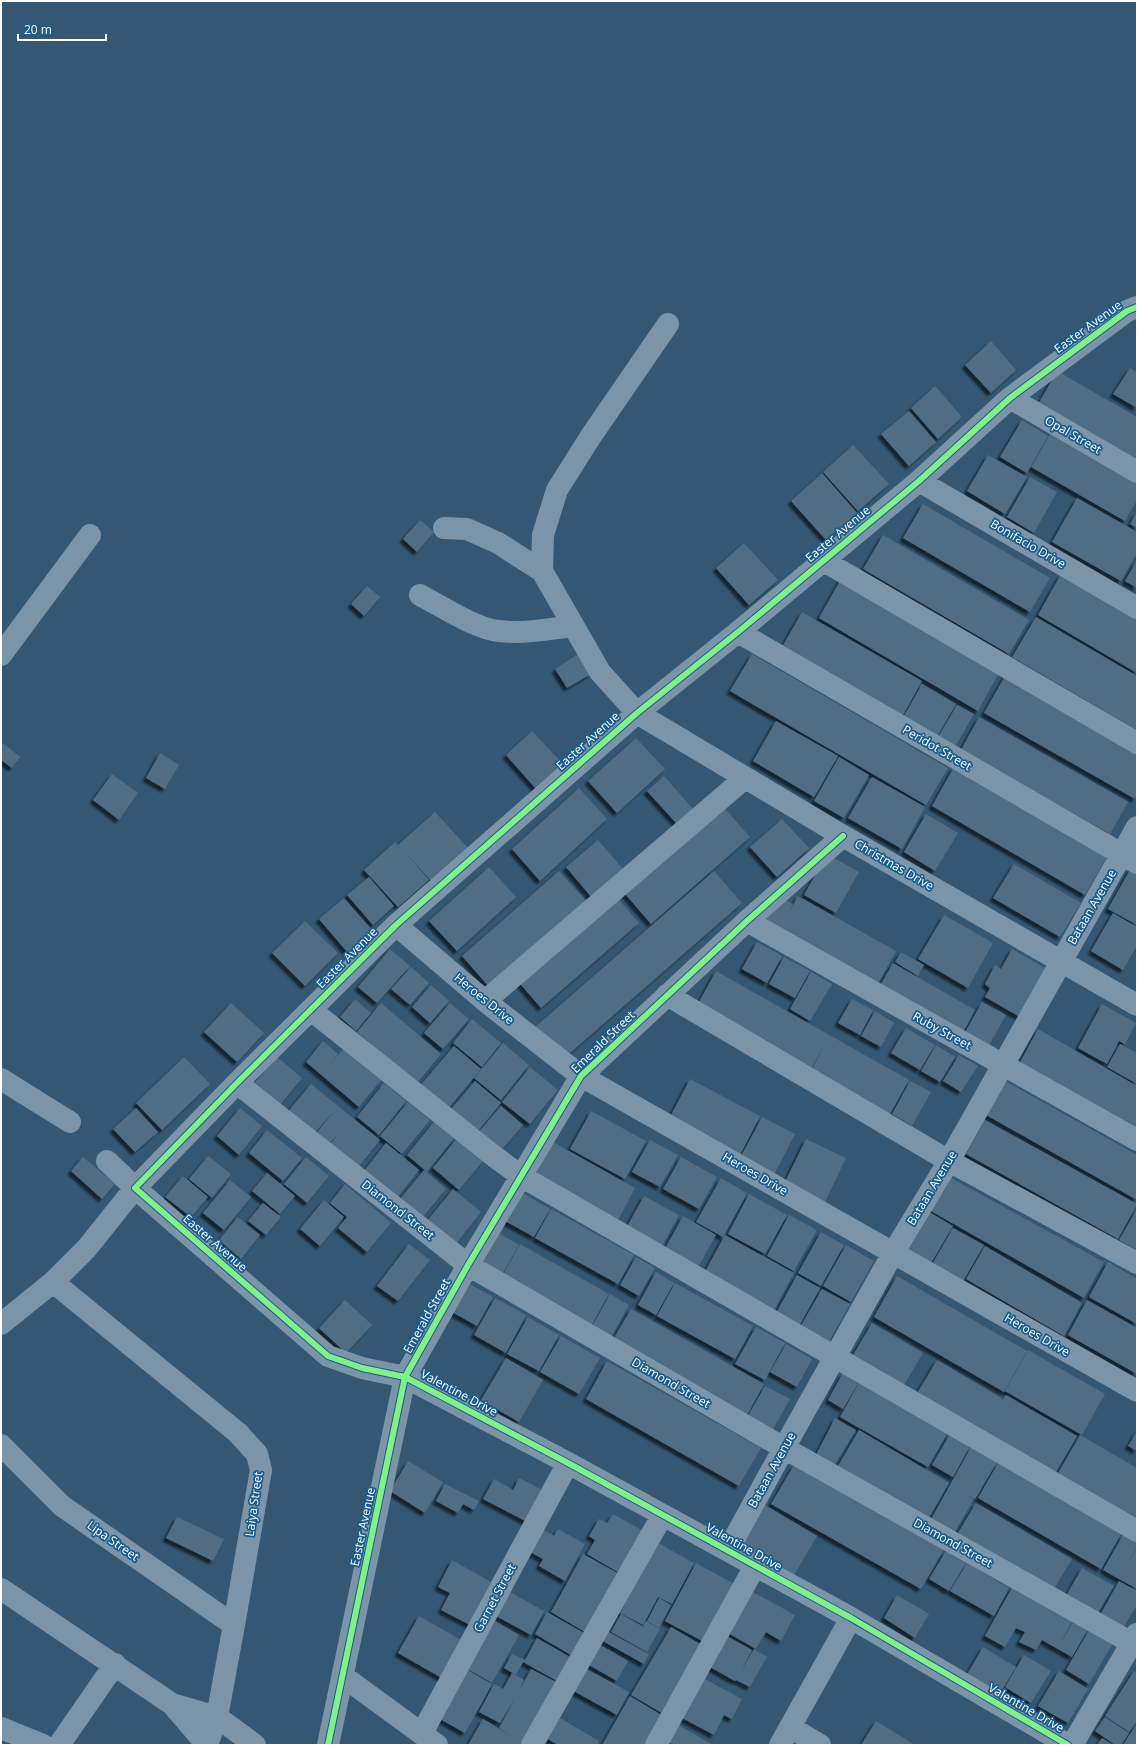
<svg xmlns="http://www.w3.org/2000/svg" width="1138" height="1746" font-family="'Open Sans',sans-serif">
<style>
.building{fill:#516d83;filter:url(#shadow)}
.lines{fill:none;stroke-linecap:round;stroke-linejoin:round}
.minor{stroke:#7b94a7;stroke-width:22}
.cycleway-casing{stroke:#1a5c8d;stroke-width:8}
.cycleway{stroke:#82f089;stroke-width:6}
.labels{text-anchor:middle;stroke-width:3.5;stroke-linejoin:round;paint-order:stroke}
.street-label{font-size:12px;fill:#fff;stroke:#1a5c8d}
</style>
<defs>
<filter id="shadow"><feDropShadow dx="-3.5" dy="3.5" stdDeviation="1" flood-color="#0009"/></filter>
</defs>
<rect width="100%" height="100%" fill="#345873"/>
<!-- building -->
<path class="building" d="M991 341 1016 370 991 393 965 365Z
M1130 368 1137 372V408L1113 394Z
M1057 371 1137 417V465L1037 406Z
M935 386 962 417 938 439 911 408Z
M909 411 936 442 909 466 881 434Z
M1022 420 1048 436 1027 473 1000 457Z
M1050 434 1137 484V500L1125 521 1031 467Z
M853 445 889 484 858 511 823 472Z
M988 455 1027 477 1005 514 967 491Z
M822 473 857 513 826 540 791 501Z
M1030 477 1057 492 1034 533 1007 517Z
M1077 498 1137 532V553L1121 581 1052 542Z
M923 504 1050 578 1030 612 903 538Z
M1137 512V528L1130 524Z
M420 520 434 532 417 552 403 539Z
M883 535 1029 620 1009 654 863 569Z
M744 543 778 580 749 605 716 568Z
M1137 560V588L1125 581Z
M1061 574 1137 619V673L1038 615Z
M842 577 1000 671 978 711 819 618Z
M367 586 380 597 364 616 351 604Z
M802 612 922 681 902 717 782 647Z
M1036 617 1137 676V730L1012 657Z
M578 654 591 674 567 688 555 669Z
M752 654 948 768 926 805 730 691Z
M1006 674 1137 749V795L1135 799 984 713Z
M922 684 956 704 934 742 900 723Z
M957 705 974 714 955 747 938 737Z
M979 717 1128 802 1110 834 961 750Z
M776 721 838 756 814 797 753 761Z
M532 731 564 765 537 790 506 755Z
M636 738 665 769 617 813 588 781Z
M3 743 20 757 12 768 1 760V746Z
M160 753 179 765 165 789 146 778Z
M839 757 869 775 844 818 814 801Z
M954 767 1107 857 1085 895 932 806Z
M112 774 138 793 119 820 93 800Z
M664 776 693 809 676 823 647 791Z
M872 777 925 807 902 849 848 818Z
M579 788 607 819 540 881 512 849Z
M719 802 750 837 651 924 620 888Z
M435 812 468 848 431 881 405 852 429 880 398 907 364 870 395 842 398 845Z
M926 814 958 833 935 871 904 852Z
M782 819 809 848 777 877 750 847Z
M598 840 624 870 592 898 566 867Z
M827 854 859 872 836 913 804 895Z
M1014 864 1081 903 1060 937 993 898Z
M489 867 516 897 457 951 429 921Z
M1131 868 1137 872V925L1108 909Z
M559 871 588 903 490 988 462 956Z
M714 871 742 903 562 1060 534 1028Z
M369 877 394 906 373 925 347 895Z
M614 894 639 923 541 1008 516 979Z
M798 896 896 951 874 991 765 922 779 897 793 904 787 916Z
M344 898 373 931 348 953 319 919Z
M1113 913 1137 927V946L1123 970 1091 951Z
M944 915 993 943 968 988 918 959Z
M305 921 338 953 305 986 272 953Z
M757 942 782 956 767 983 742 969Z
M390 949 410 966 377 1003 358 987Z
M1012 949 1047 969 1020 1017 985 997 990 988 985 984 995 965 1001 969Z
M901 952 924 965 918 976 895 962Z
M784 957 810 971 795 998 769 984Z
M893 963 975 1010 961 1036 878 989Z
M411 967 429 983 410 1005 391 989Z
M716 971 909 1080 890 1114 811 1071 827 1040 808 1075 694 1011Z
M811 972 832 984 810 1021 790 1009Z
M431 985 449 1001 430 1023 412 1007Z
M355 999 371 1013 356 1031 340 1017Z
M852 999 873 1010 860 1035 838 1023Z
M982 1002 1006 1015 987 1049 963 1036Z
M231 1003 264 1033 237 1062 204 1032Z
M381 1003 441 1054 417 1083 357 1032Z
M450 1003 469 1019 443 1049 424 1033Z
M1102 1004 1136 1023 1125 1044 1119 1041 1107 1064 1078 1048Z
M875 1011 894 1023 881 1047 861 1036Z
M472 1019 501 1043 482 1067 453 1043Z
M906 1028 935 1045 920 1070 891 1053Z
M1038 1029 1137 1086V1133L1018 1066Z
M323 1041 338 1054 331 1063 343 1049 381 1080 359 1107 306 1062Z
M503 1043 529 1065 501 1100 474 1078Z
M1120 1044 1137 1053V1084L1107 1067Z
M936 1045 955 1057 940 1082 921 1071Z
M454 1046 481 1069 447 1110 419 1087Z
M959 1055 978 1066 961 1092 943 1081Z
M184 1057 210 1084 162 1130 136 1103Z
M277 1057 302 1078 276 1110 250 1088Z
M530 1067 558 1090 530 1124 502 1102Z
M690 1079 760 1116 739 1157 669 1119Z
M475 1081 501 1103 473 1137 446 1115Z
M910 1081 931 1092 912 1126 892 1114Z
M1005 1081 1137 1155V1200L986 1115Z
M384 1083 406 1101 379 1135 357 1117Z
M311 1084 380 1140 353 1174 325 1151 338 1134 330 1143 317 1132 336 1109 311 1137 285 1115Z
M408 1102 430 1120 402 1154 380 1136Z
M501 1106 523 1125 499 1153 476 1135Z
M136 1108 158 1132 135 1152 113 1129Z
M240 1108 262 1126 239 1155 217 1136Z
M591 1111 646 1141 625 1179 570 1149Z
M762 1117 795 1134 773 1177 739 1160Z
M985 1120 1137 1204 1118 1239 966 1154Z
M434 1122 454 1138 427 1172 407 1155Z
M267 1130 302 1158 283 1181 249 1153Z
M458 1137 484 1160 459 1190 433 1168Z
M806 1139 846 1158 824 1204 784 1184Z
M650 1140 678 1155 660 1187 632 1172Z
M553 1142 635 1188 615 1226 532 1180Z
M386 1143 419 1170 393 1203 360 1176Z
M208 1156 231 1174 212 1198 189 1179Z
M83 1157 115 1184 102 1199 71 1171Z
M306 1157 329 1176 307 1203 284 1184Z
M681 1157 717 1177 699 1209 663 1189Z
M424 1170 446 1189 418 1223 395 1205Z
M267 1173 295 1196 280 1214 252 1191Z
M183 1176 208 1197 191 1217 165 1197Z
M721 1178 747 1193 723 1237 696 1222Z
M951 1178 1104 1262 1084 1298 929 1210 939 1191 943 1193Z
M230 1180 251 1197 224 1230 203 1213Z
M345 1184 391 1223 367 1252 338 1228 347 1217 330 1203Z
M453 1189 481 1212 452 1249 423 1226Z
M521 1192 550 1209 534 1237 505 1221Z
M749 1194 787 1215 765 1254 728 1234Z
M644 1196 679 1215 660 1250 625 1230Z
M324 1200 344 1217 320 1246 300 1229Z
M263 1203 281 1217 266 1235 248 1221Z
M551 1209 634 1255 618 1284 535 1238Z
M924 1209 953 1226 931 1263 903 1247Z
M1137 1209V1250L1119 1240Z
M789 1215 817 1230 794 1271 767 1256Z
M683 1216 716 1235 696 1271 663 1252Z
M238 1217 260 1235 241 1259 219 1240Z
M953 1228 984 1245 962 1283 931 1266Z
M495 1231 519 1245 501 1277 476 1264Z
M821 1232 844 1245 821 1286 798 1273Z
M725 1235 794 1273 772 1314 703 1275Z
M409 1244 430 1260 398 1301 377 1286Z
M520 1244 609 1294 589 1330 500 1280Z
M846 1245 874 1261 851 1302 823 1286Z
M985 1246 1082 1303 1064 1336 966 1279Z
M636 1257 655 1268 639 1296 620 1285Z
M1108 1262 1137 1279V1324L1089 1297Z
M656 1272 674 1283 656 1315 638 1305Z
M797 1275 820 1288 798 1328 775 1315Z
M897 1276 1027 1351 1004 1392 874 1317Z
M468 1283 493 1297 477 1326 452 1312Z
M675 1283 753 1326 735 1359 657 1316Z
M822 1289 850 1304 827 1345 799 1329Z
M610 1294 629 1305 609 1341 590 1330Z
M495 1298 526 1315 506 1353 474 1335Z
M345 1300 372 1325 346 1353 319 1328Z
M1087 1300 1137 1328V1374L1068 1335Z
M631 1309 764 1384 745 1419 611 1343Z
M528 1317 559 1335 539 1371 507 1354Z
M872 1323 923 1353 903 1387 852 1357Z
M756 1327 785 1343 765 1380 735 1364Z
M561 1336 600 1358 579 1394 540 1372Z
M786 1344 812 1359 797 1387 770 1372Z
M1028 1350 1105 1394 1082 1435 1005 1391Z
M506 1358 543 1380 519 1422 481 1400Z
M937 1360 1003 1399 1006 1395 1077 1436 1054 1475 983 1434 994 1414 983 1434 916 1395Z
M607 1361 761 1448 739 1486 586 1399Z
M843 1373 859 1382 843 1409 828 1400Z
M860 1381 948 1432 928 1467 840 1417Z
M765 1386 790 1399 771 1433 746 1419Z
M835 1418 856 1430 834 1466 816 1455Z
M859 1430 949 1483 928 1519 838 1466Z
M1137 1431V1451L1128 1446Z
M950 1434 970 1446 953 1477 932 1465Z
M1080 1435 1137 1468V1520L1057 1475Z
M971 1447 997 1462 975 1499 967 1495 974 1499 953 1535 930 1521Z
M408 1461 443 1482 425 1513 390 1491Z
M998 1463 1121 1534 1101 1569 978 1498Z
M794 1465 944 1549 921 1589 771 1504Z
M519 1478 547 1492 531 1524 483 1499 494 1479 513 1490Z
M445 1484 479 1501 474 1510 463 1504 458 1513 436 1501Z
M976 1503 1072 1559 1054 1589 958 1533Z
M765 1505 817 1536 792 1579 740 1549Z
M613 1514 645 1532 621 1574 587 1554 595 1540 589 1536 599 1519 607 1523Z
M177 1517 224 1539 213 1561 166 1538Z
M543 1529 554 1536 558 1529 585 1544 565 1581 539 1566 543 1559 530 1552Z
M1123 1535 1137 1543V1548L1127 1565 1137 1549V1589L1103 1570Z
M658 1543 694 1563 672 1604 658 1597 643 1625 620 1613Z
M946 1551 966 1563 949 1591 929 1579Z
M583 1554 623 1576 590 1635 551 1612Z
M452 1560 491 1582 477 1608 480 1610 472 1626 441 1610 450 1593 438 1587Z
M696 1563 738 1586 706 1643 665 1621Z
M967 1563 1009 1588 994 1616 950 1591Z
M1082 1568 1114 1586 1097 1614 1066 1596Z
M1119 1581 1137 1591V1605L1122 1630 1099 1617Z
M1013 1586 1073 1620 1059 1646 1074 1620 1088 1629 1072 1657 1042 1640 1036 1650 1019 1642 1025 1632 1016 1628 1005 1647 985 1636Z
M751 1591 795 1615 781 1641 766 1632 756 1649 728 1633Z
M510 1592 544 1611 531 1635 496 1616Z
M897 1595 929 1614 915 1638 884 1618Z
M659 1598 671 1605 659 1628 647 1621Z
M547 1612 584 1633 571 1655 535 1634Z
M621 1614 644 1627 643 1626 646 1621 660 1629 647 1652 611 1632Z
M419 1616 468 1644 447 1681 398 1653Z
M495 1621 519 1635 492 1683 468 1669Z
M671 1627 707 1648 667 1716 631 1695Z
M1089 1630 1113 1643 1089 1684 1066 1670Z
M607 1631 649 1654 644 1664 601 1640Z
M725 1635 752 1650 741 1671 754 1649 767 1657 750 1687 736 1680 735 1681 708 1666Z
M537 1638 570 1657 557 1681 523 1662 516 1675 504 1668 512 1654 525 1660Z
M600 1645 628 1661 617 1681 589 1665Z
M983 1647 1016 1667 999 1695 966 1676Z
M1024 1655 1051 1671 1031 1703 1005 1687Z
M583 1667 629 1692 617 1715 570 1689Z
M531 1669 556 1682 521 1745H468L483 1719 513 1737 499 1728 515 1698 500 1723 479 1712 494 1684 503 1689 512 1673 524 1680 519 1691Z
M468 1670 492 1684 465 1733 440 1719Z
M1059 1671 1088 1689 1068 1723 1038 1706Z
M1134 1671 1137 1673V1721L1129 1732 1105 1716Z
M703 1678 742 1699 732 1719 724 1715 714 1735 682 1718Z
M630 1696 670 1720 655 1745H602Z
M1105 1717 1129 1733 1121 1745H1115L1095 1731Z
M560 1718 599 1741 597 1745H558L548 1739Z
M876 1721 915 1745H861Z
M676 1724 713 1745H673L667 1741Z
M1137 1724 1136 1745H1123L1130 1734Z
M1102 1738 1113 1745H1097Z"/>
<g class="lines">
<!-- minor -->
<path class="minor" d="M668 324 591 436 557 490 543 535 542 571 600 672 637 713 843 836 1137 1005
M1010 398 1137 472
M919 481 1137 608
M444 528 467 529 498 543 542 571
M824 561 1137 743
M420 595C441 606 476 629 499 631 524 634 549 629 573 626
M738 632 1137 863
M1 655 90 535
M843 836 747 921 581 1076 468 1265 405 1377 568 1463 851 1618 1068 1745
M747 921 1137 1140
M396 925 485 1001 581 1076 1137 1391
M667 995 949 1161 1137 1263
M485 1001 745 778
M311 1010 495 1157 521 1176 1137 1531
M1 1079 70 1122
M237 1083 468 1265 784 1448 1132 1643
M53 1282 238 1433 257 1454 261 1470 234 1625 217 1717 207 1745
M1 1324 53 1282 87 1248 135 1188 107 1161
M1 1445 62 1506 234 1625
M728 1550 784 1448 893 1253 949 1161 1137 827
M1 1589 172 1704 207 1745
M344 1677 437 1745
M172 1704 217 1717 255 1745
M790 1727 820 1745
M1 1728 43 1745
M422 1733 568 1463
M59 1745 115 1664
M328 1745 405 1377 362 1368 328 1356 135 1188 237 1083 396 925 637 713 738 632 919 481 1010 398 1127 311 1137 307
M532 1745 662 1516
M656 1745 755 1566
M780 1745 851 1618
M1072 1745 1137 1634"/>
<!-- cycleway casing -->
<g class="cycleway-casing">
<path id="cycleway" d="M843 836 747 921 581 1076 468 1265 405 1377 568 1463 851 1618 1068 1745
M328 1745 405 1377 362 1368 328 1356 135 1188 237 1083 396 925 637 713 738 632 919 481 1010 398 1127 311 1137 307"/>
</g>
<!-- cycleway -->
<use href="#cycleway" class="cycleway"/>
</g>
<g class="labels">
<!-- street labels -->
<g class="street-label">
<text transform="translate(1088 327) rotate(-36)" y="4">Easter Avenue</text>
<text transform="translate(1073 435) rotate(30)" y="4">Opal Street</text>
<text transform="translate(838 534) rotate(-40)" y="4">Easter Avenue</text>
<text transform="translate(1028 544) rotate(30)" y="4">Bonifacio Drive</text>
<text transform="translate(588 741) rotate(-42)" y="4">Easter Avenue</text>
<text transform="translate(937 748) rotate(30)" y="4">Peridot Street</text>
<text transform="translate(894 865) rotate(30)" y="4">Christmas Drive</text>
<text transform="translate(1092 907) rotate(-60)" y="4">Bataan Avenue</text>
<text transform="translate(347 958) rotate(-45)" y="4">Easter Avenue</text>
<text transform="translate(484 999) rotate(39)" y="4">Heroes Drive</text>
<text transform="translate(942 1031) rotate(29)" y="4">Ruby Street</text>
<text transform="translate(603 1042) rotate(-44)" y="4">Emerald Street</text>
<text transform="translate(755 1174) rotate(30)" y="4">Heroes Drive</text>
<text transform="translate(932 1188) rotate(-59)" y="4">Bataan Avenue</text>
<text transform="translate(398 1210) rotate(38)" y="4">Diamond Street</text>
<text transform="translate(215 1243) rotate(41)" y="4">Easter Avenue</text>
<text transform="translate(427 1316) rotate(-61)" y="4">Emerald Street</text>
<text transform="translate(1037 1335) rotate(30)" y="4">Heroes Drive</text>
<text transform="translate(671 1383) rotate(30)" y="4">Diamond Street</text>
<text transform="translate(459 1393) rotate(28)" y="4">Valentine Drive</text>
<text transform="translate(772 1470) rotate(-61)" y="4">Bataan Avenue</text>
<text transform="translate(254 1504) rotate(-82)" y="4">Laiya Street</text>
<text transform="translate(363 1527) rotate(-78)" y="4">Easter Avenue</text>
<text transform="translate(113 1541) rotate(35)" y="4">Lipa Street</text>
<text transform="translate(953 1543) rotate(29)" y="4">Diamond Street</text>
<text transform="translate(744 1547) rotate(29)" y="4">Valentine Drive</text>
<text transform="translate(495 1598) rotate(-62)" y="4">Garnet Street</text>
<text transform="translate(1026 1708) rotate(30)" y="4">Valentine Drive</text>
</g>
</g>
<!-- border -->
<rect width="1138" height="1746" fill="none" stroke="#ffffff" stroke-width="4"/>
<!-- scale -->
<path d="M18 34v6h88v-6" fill="none" stroke="#ffffff" stroke-width="2"/>
<text x="24" y="34" font-size="12" fill="#ffffff" stroke="#1a5c8d" stroke-width="3" paint-order="stroke">20 m</text>
</svg>
